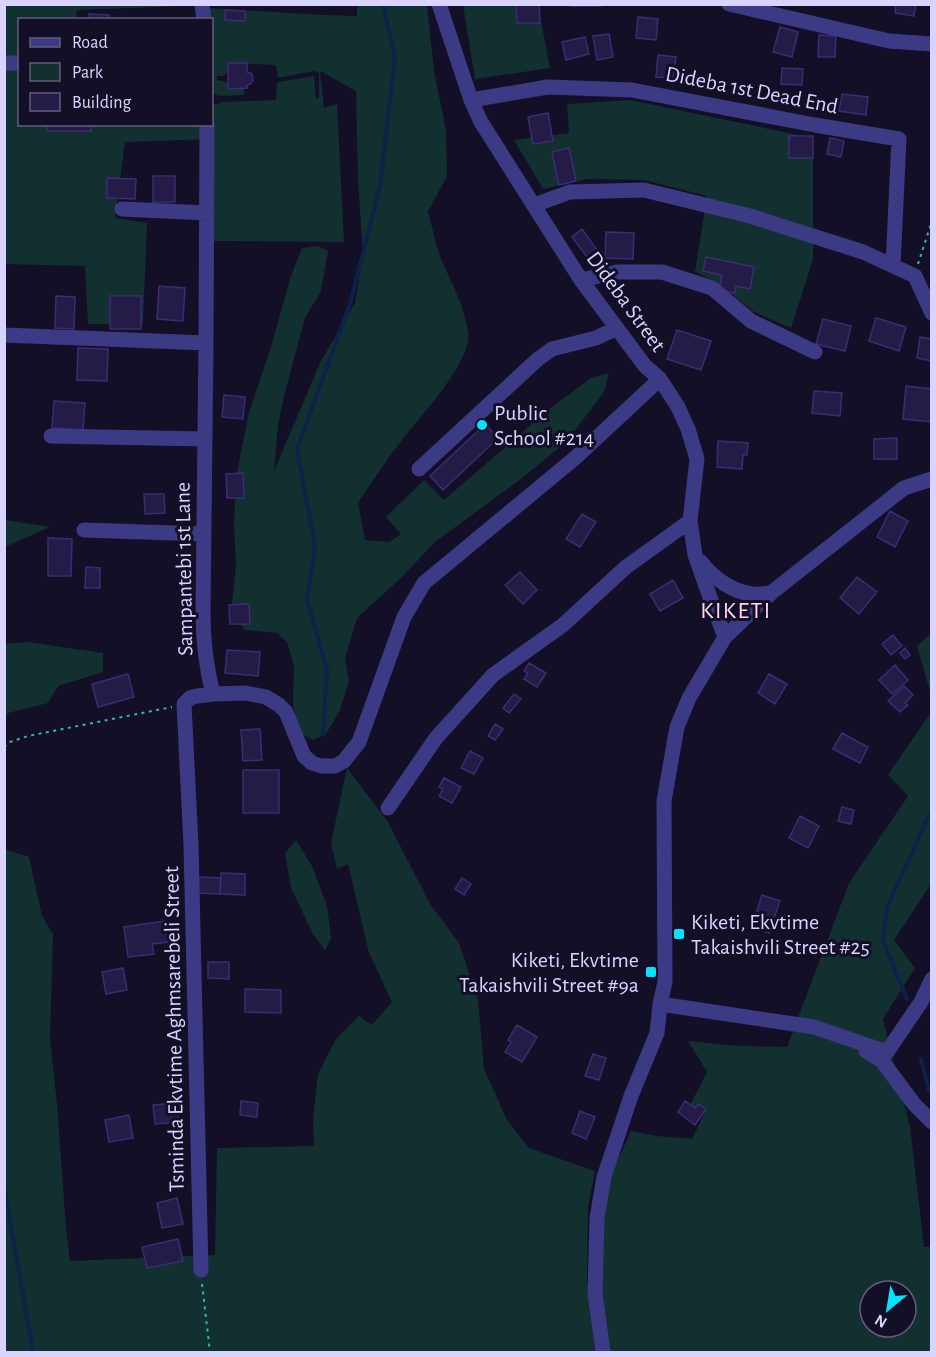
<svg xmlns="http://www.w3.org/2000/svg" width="936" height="1357" font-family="'Alegreya Sans',sans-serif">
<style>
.green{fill:#12302f;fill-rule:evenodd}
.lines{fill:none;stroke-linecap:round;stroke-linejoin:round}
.stream{stroke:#0c2248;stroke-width:4}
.building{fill:#241b47;stroke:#3b2d73;stroke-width:1.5}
.path{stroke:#2fb8b0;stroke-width:2;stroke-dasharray:3 4.5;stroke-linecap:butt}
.minor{stroke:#3d3a85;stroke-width:15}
.poi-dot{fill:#00e5ff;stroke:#130f26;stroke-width:2}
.labels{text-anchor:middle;stroke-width:6;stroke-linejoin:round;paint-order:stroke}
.street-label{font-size:22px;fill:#d9d4ff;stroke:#130f26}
.poi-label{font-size:22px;fill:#d9d4ff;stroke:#130f26;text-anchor:start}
.neighbourhood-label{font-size:24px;letter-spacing:1.5px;fill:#ffd6f0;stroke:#130f26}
</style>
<rect width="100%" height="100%" fill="#130f26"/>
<!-- green -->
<path class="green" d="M5 5H212L77 10 76 19 20 20V124H212V104H217L223 102 276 100 277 85 278 82 314 76 316 98H319V73L315 71 278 78 276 65 229 63 228 72 223 76H217V80L224 81 228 84 229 89 244 88V95L219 96 213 93 212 20 208 19 207 8 324 15 357 16V5H427L434 71 446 130 447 176 428 212C432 226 435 242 440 256 450 281 465 305 468 333 472 362 420 417 402 440 386 460 372 482 358 503L365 540 389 542 401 534 386 517 424 480 444 500 548 410 591 378 609 373 604 392 566 442 521 479 435 542 401 578 357 618 345 658 349 681 340 710 326 734 313 740 297 732 293 701 294 666 287 642 277 633 245 630 231 612 236 565 234 524 236 477 249 412 270 350 291 276 302 248 318 246 328 251 321 291 305 318 284 396 278 425 274 471 320 363 355 303 363 254 358 180 356 91 320 71 324 108 337 104 344 242 214 241 212 139 125 142 115 218 147 223 143 324H88L85 266 5 264Z
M463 5H538L550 68 475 79Z
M630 100 813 138V259L791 328 754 312 717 282 695 272 707 196 644 180 587 179 543 189 514 140 569 133 567 104Z
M5 520 50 527 5 547Z
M931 633V695L917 646Z
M28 642 103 653V672L58 686 48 703 8 713 5 718V644Z
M931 712V884L894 940 915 968 883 1019 910 1127 924 1247H931V1352H608L601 1294 604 1199 611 1175 631 1131 657 1136 692 1139 705 1112 690 1105 707 1072 688 1041 739 1046 787 1047 849 883 908 796 888 775ZM870 1291H906V1327H870Z
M347 768 388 822 430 904 459 943 478 1000 484 1069 507 1120 529 1148 595 1171 588 1207 587 1281 595 1352H5L4 849 29 857 42 916 53 934 50 1039 57 1104 66 1228 70 1261 215 1255 217 1148 314 1146 313 1119 318 1074 336 1039 359 1016 372 1025 392 1002 369 953 348 864 337 869 331 843Z
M296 840 312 866 327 906 331 938 325 950 313 934 291 888 285 853Z"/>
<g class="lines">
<!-- stream -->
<path class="stream" d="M323 735 327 670 307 599 315 547 297 449 350 304 380 186 395 57 383 4
M907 999 883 941 887 907 932 809
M921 1059 929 1090 932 1092
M4 1186 33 1352"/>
</g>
<!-- building -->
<path class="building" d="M516 4H539L540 23H517Z
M571 4H601V6H571Z
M916 4 914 16 895 13 896 6 892 5Z
M225 10 245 11V21L225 20Z
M89 14 109 15V20H89Z
M638 17 658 19 656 40 636 38Z
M780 27 798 32 792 57 773 52Z
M609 34 613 57 597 60 593 36Z
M819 35 836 36 835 57H818Z
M585 37 589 54 566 60 562 42Z
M658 55 676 57 673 78 656 77Z
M228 63H247V72L252 74 253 80 250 84 247 85V88L228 89Z
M782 68 803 69 802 85 781 84Z
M842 94 868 97 866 115 839 111Z
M548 113 553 141 533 144 528 117Z
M47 124H91V131H47Z
M789 136H813V158H789Z
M830 138 844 141 841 157 827 154Z
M569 148 576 181 559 185 552 152Z
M153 176H175V202H153Z
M107 178 136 179 135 199 107 198Z
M582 229 597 250 587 257 572 237Z
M606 232 634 233 633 259 605 258Z
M706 257 754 267 750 289 736 286 735 293 719 290 722 275 703 271Z
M159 286 185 288 183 321 157 319Z
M56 296 75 297 74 329 55 328Z
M110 296H141V329H110Z
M876 318 906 327 899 351 869 341Z
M823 319 851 326 845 351 816 344Z
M677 330 711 341 701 370 667 359Z
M920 337 932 339V361L917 358Z
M78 348 108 349 107 381 77 380Z
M906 386 932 389V422L903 419Z
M814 391 842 393 840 416 812 413Z
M224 395 245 397 243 419 222 417Z
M54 401 85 403 83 430 52 428Z
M485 424 498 438 443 490 430 476Z
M897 438V459H874V439Z
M718 441 748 443 747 455H743L742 469 717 467Z
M243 473 244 498H227L226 474Z
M144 494H164L165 513 145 514Z
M890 511 908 521 895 547 877 537Z
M582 514 596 522 580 547 566 539Z
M48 538 72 539 71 576H48Z
M86 567 100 568V588H85Z
M520 572 537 590 523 604 505 585Z
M857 577 877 592 859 614 840 598Z
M673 580 683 598 660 611 650 594Z
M249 604 250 624H230L229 605Z
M893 635 902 646 891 655 882 644Z
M905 648 910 655 905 659 900 653Z
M227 650 260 652 258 676 225 673Z
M529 663 546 673 537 687 524 679 528 673 524 671Z
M895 665 908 680 892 694 879 680Z
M128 674 134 697 98 707 92 684Z
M769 674 787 684 775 704 758 693Z
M904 686 913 695 905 703 908 705 900 712 888 701Z
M514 694 521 699 509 713 503 708Z
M495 724 503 729 495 740 488 736Z
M260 729 262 760 243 761 241 730Z
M842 733 868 747 860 763 833 749Z
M470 751 483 758 474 774 461 768Z
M243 770H279V813H243Z
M444 778 461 787 452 803 439 796 443 789 439 787Z
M842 807 854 810 851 824 838 821Z
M800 816 819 826 808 848 789 838Z
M221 873 245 874V895L220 894Z
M197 877 221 878 220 894 196 893Z
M462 878 471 884 464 895 455 889Z
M762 895 780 901 769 933 752 927Z
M165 921 168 942 152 944 154 954 128 957 124 927Z
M208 962H229V979L208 978Z
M123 968 127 990 106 994 102 972Z
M245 989 281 990V1013L245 1012Z
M517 1025 537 1037 522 1062 505 1052 511 1042 508 1040Z
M593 1054 606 1058 599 1080 585 1076Z
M241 1101 258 1103 257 1117 240 1115Z
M685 1101 695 1108 698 1104 706 1109 695 1125 678 1112Z
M177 1103 179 1122 155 1124 153 1105Z
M580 1111 595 1117 586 1139 572 1133Z
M129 1115 133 1138 109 1142 105 1120Z
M177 1198 183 1224 162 1228 157 1203Z
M178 1239 183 1261 147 1268 142 1247Z"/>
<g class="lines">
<!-- path -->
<path class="path" d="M918 264 932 221
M4 747 10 742 28 736 172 707
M202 1284 210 1352"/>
<!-- minor -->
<path class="minor" d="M202 4 204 20
M439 4 471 100 481 122 581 280 645 366 660 379 678 407 688 429 697 459 690 521 695 555 712 603 725 637
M729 4 889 41 932 44
M4 63H20
M471 100 548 87 632 90 815 125 899 139 893 266
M207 124 206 343 203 612C203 641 206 667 213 694
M534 205 570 192 644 190 750 216 863 252 915 276 932 313
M122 209 207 213
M581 280 617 272H662L712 288 751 321 815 352
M4 335 206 343
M51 436 205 439
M419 469 538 359 552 349 596 338 617 328
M84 530 204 534
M701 562C712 577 732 592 752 594 757 595 765 593 771 593
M388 808 436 738 493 675 563 625 626 567 690 521
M660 1004 814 1027 887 1052 921 1002 932 979
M866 1051 882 1061 914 1104 932 1122
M201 1270 191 845 184 704 190 698 197 696 213 694 245 693 266 697 279 705 286 712 304 756 312 763 321 766H335L344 761 359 742 404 617 424 583 575 458 660 379
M603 1352 595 1293 597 1218 604 1177 631 1096 657 1033 660 1004 665 982 664 801 677 727 689 698 725 637 771 593 904 488 932 479"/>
</g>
<!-- markers -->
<g class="poi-dot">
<circle cx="482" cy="425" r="6"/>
<rect x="673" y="928" width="12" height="12" rx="3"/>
<rect x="645" y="966" width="12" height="12" rx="3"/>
</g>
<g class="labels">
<!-- street labels -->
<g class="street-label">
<text transform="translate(752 89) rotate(11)" y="8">Dideba 1st Dead End</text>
<text transform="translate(627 301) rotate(54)" y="8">Dideba Street</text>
<text transform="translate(183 569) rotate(-91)" y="8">Sampantebi 1st Lane</text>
<text transform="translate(173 1029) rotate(-91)" y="8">Tsminda Ekvtime Aghmsarebeli Street</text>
</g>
<!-- poi labels -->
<g class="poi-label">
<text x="494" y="420">Public<tspan x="494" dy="25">School #214</tspan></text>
<text x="691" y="929">Kiketi, Ekvtime<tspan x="691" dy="25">Takaishvili Street #25</tspan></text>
<text x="639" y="967" text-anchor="end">Kiketi, Ekvtime<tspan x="639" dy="25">Takaishvili Street #9a</tspan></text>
</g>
<!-- neighbourhood labels -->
<g class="neighbourhood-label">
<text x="736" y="618">KIKETI</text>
</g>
</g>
<!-- border -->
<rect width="936" height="1357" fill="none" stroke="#d9d4ff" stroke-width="12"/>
<!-- legend -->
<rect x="18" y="18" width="195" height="108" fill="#130f26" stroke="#625e7d" stroke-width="1.5"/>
<rect x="30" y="38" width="30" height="9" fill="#3d3a85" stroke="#625e7d" stroke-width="1.5"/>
<text x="72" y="48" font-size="18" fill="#d9d4ff">Road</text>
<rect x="30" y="63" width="30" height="18" fill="#12302f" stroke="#625e7d" stroke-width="1.5"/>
<text x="72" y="78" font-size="18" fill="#d9d4ff">Park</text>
<rect x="30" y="93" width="30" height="18" fill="#241b47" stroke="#625e7d" stroke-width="1.5"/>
<text x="72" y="108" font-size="18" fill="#d9d4ff">Building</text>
<!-- north arrow -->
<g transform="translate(888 1309) rotate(210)"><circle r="28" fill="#130f26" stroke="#625e7d" stroke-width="1.5"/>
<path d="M0-4.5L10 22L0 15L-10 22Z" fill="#00e5ff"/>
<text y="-9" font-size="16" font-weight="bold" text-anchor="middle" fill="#d9d4ff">N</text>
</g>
</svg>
